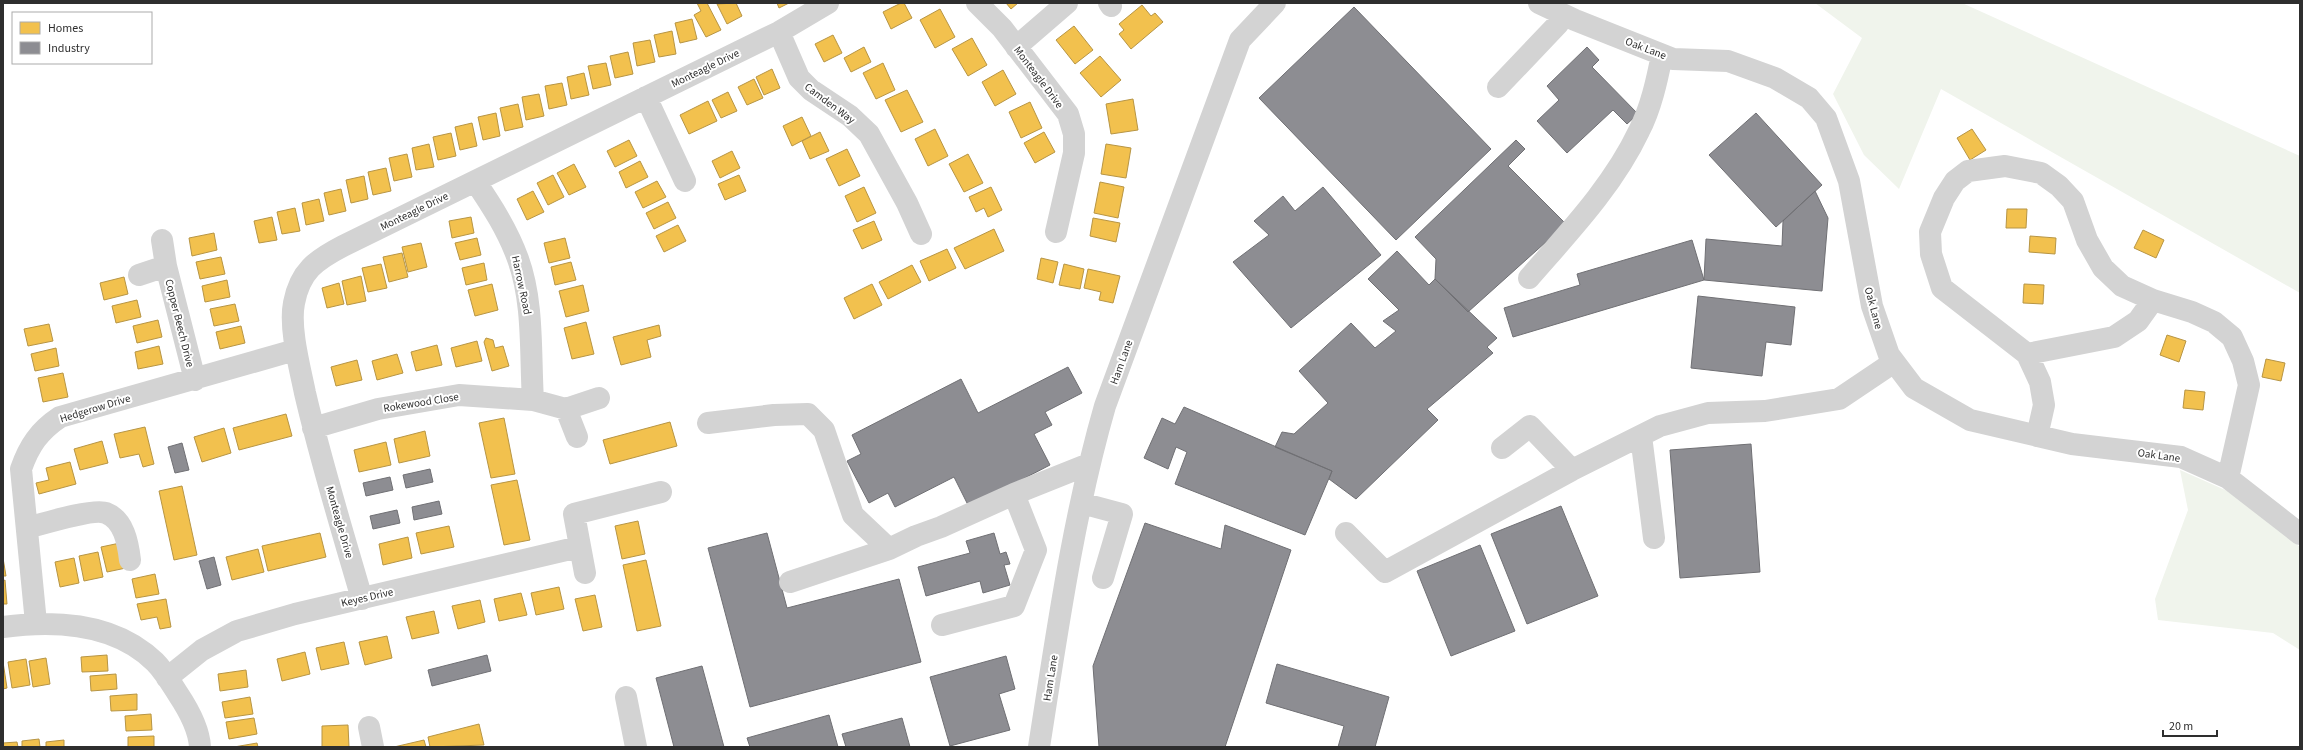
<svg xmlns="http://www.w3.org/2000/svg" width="2303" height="750" font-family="'Source Sans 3',sans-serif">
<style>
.green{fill:#f0f4ec}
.homes{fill:#f2c14e;stroke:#b79544}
.industry{fill:#8d8d92;stroke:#707074}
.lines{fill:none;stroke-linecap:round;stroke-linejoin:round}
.minor{stroke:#d3d3d3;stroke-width:22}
.labels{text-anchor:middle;stroke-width:4;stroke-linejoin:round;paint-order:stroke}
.street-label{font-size:11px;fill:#2e2e2e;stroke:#fff}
</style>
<rect width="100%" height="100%" fill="#fff"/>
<!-- green -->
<path class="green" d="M1815 3H1962L2300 156V293L1941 89 1899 189 1864 155 1833 94 1862 38Z
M2180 470 2232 493 2300 547V650L2273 633 2158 620 2155 599 2188 510Z"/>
<!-- homes -->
<path class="homes" d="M697 3H707L721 30 706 37 694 15 701 11Z
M736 3 742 16 727 24 717 4Z
M777 3H789L779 8Z
M901 3H904L912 18 891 29 883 12Z
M1006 3H1018L1011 9Z
M1142 5 1151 16 1155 13 1163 22 1131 49 1119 34 1124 30 1119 24Z
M940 9 955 37 935 48 920 20Z
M692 19 697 39 680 43 675 23Z
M1074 26 1093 50 1075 64 1056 40Z
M672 31 676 54 659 57 654 35Z
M833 35 842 53 824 62 815 44Z
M972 38 987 65 968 76 952 49Z
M650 40 655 62 637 66 633 43Z
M864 47 871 62 851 72 844 58Z
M628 52 633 74 615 78 610 56Z
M1100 56 1121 80 1101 97 1080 73Z
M606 63 611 85 593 89 588 66Z
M883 63 895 90 876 99 863 73Z
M772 69 780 88 764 95 756 77Z
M1003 70 1016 94 995 106 982 82Z
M584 73 589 95 571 99 567 77Z
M754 79 763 98 747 105 738 87Z
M562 83 567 105 549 109 545 86Z
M907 90 923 122 901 132 885 100Z
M728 92 737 111 721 118 712 100Z
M539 94 544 116 526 120 522 97Z
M1133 99 1138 130 1111 134 1106 104Z
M708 101 717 121 689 134 680 115Z
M1030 102 1042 128 1021 138 1009 112Z
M518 104 523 127 505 131 500 108Z
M496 113 500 136 483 140 478 117Z
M802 117 811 136 792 146 783 126Z
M472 123 477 146 460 150 455 127Z
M935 129 948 156 928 166 915 139Z
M1972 129 1986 150 1970 160 1957 138Z
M820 132 829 151 810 159 802 141Z
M1044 132 1055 152 1035 163 1024 143Z
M451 133 456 156 438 160 433 137Z
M629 140 637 156 615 167 607 151Z
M429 144 434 167 416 170 412 148Z
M1106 144 1131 148 1126 178 1101 174Z
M847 149 860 176 839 186 826 159Z
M732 151 740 168 720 178 712 161Z
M407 154 412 177 394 181 389 158Z
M968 154 983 183 964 192 949 164Z
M640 161 648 177 626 188 619 172Z
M574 164 586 187 569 195 557 173Z
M386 168 391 191 373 195 368 172Z
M553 175 564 197 548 205 537 183Z
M739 175 746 191 725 200 718 184Z
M364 176 368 199 351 203 346 180Z
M657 181 666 197 643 208 635 192Z
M1100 182 1124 187 1118 218 1094 213Z
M864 187 876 213 857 222 845 196Z
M991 187 1002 210 988 217 984 208 976 212 969 197Z
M341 189 346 211 329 215 324 193Z
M533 191 544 212 527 220 517 199Z
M319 199 324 221 306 225 302 203Z
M668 202 676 218 654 229 646 213Z
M295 208 300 231 282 234 277 212Z
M2007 209H2027L2026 228H2006Z
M272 217 277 240 259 243 254 221Z
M471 217 474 233 452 238 449 221Z
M1093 218 1120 223 1116 242 1090 236Z
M874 221 882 240 862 249 853 230Z
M678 225 686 241 664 252 656 236Z
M994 229 1004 251 965 269 954 248Z
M2143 230 2164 240 2156 258 2134 248Z
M214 233 217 250 192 256 189 238Z
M2030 236 2056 238 2055 254 2029 252Z
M477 238 481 255 460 260 455 243Z
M565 238 570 258 549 263 544 243Z
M421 243 427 267 408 272 402 247Z
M947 249 956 268 929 281 920 261Z
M402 253 408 277 389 282 383 257Z
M221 257 225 274 200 279 196 262Z
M1041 258 1058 262 1053 283 1037 279Z
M571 262 576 280 555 285 551 267Z
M484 263 487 280 466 285 462 268Z
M381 264 387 288 368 292 362 268Z
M1064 264 1084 269 1080 289 1059 285Z
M912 265 921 282 888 299 879 282Z
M1088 269 1120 276 1113 303 1099 300 1101 292 1084 288Z
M361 276 366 301 347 305 342 281Z
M124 277 128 294 104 300 100 283Z
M227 280 230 297 205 302 202 286Z
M339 283 344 304 327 308 322 288Z
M492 284 498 310 475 316 468 290Z
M872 284 882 305 854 319 844 298Z
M2024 284 2044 285 2043 304 2023 303Z
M583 285 589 311 566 317 559 291Z
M137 300 141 317 116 323 112 306Z
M235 304 239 321 214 326 210 309Z
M158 320 162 337 137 343 133 326Z
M586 322 594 354 572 359 564 328Z
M49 324 53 341 28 346 24 329Z
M659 325 661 336 647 340 651 357 621 365 613 337Z
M241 326 245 343 220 349 216 332Z
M2167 335 2186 341 2179 362 2160 355Z
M486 338 493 340 495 348 503 346 509 366 492 371 484 342Z
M477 341 482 361 456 367 451 348Z
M437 345 442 365 416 371 411 352Z
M159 346 163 364 138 369 135 352Z
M56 348 59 366 35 371 31 354Z
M397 354 403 373 377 380 372 361Z
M2266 359 2285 363 2281 381 2262 377Z
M357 360 362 380 336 386 331 367Z
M63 373 68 397 43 402 38 378Z
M2185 390 2205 392 2203 410 2183 408Z
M286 414 292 436 239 450 233 428Z
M504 418 515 474 491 478 479 423Z
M670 422 677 446 610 464 603 440Z
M145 427 154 464 143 467 139 454 120 458 114 434Z
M224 428 231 453 202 462 194 437Z
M425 431 430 456 399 463 394 439Z
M102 441 108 463 80 470 74 449Z
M386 442 391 465 359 472 354 450Z
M70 462 76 484 39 494 36 483 49 480 46 468Z
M517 480 530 540 504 545 491 485Z
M182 486 197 555 174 560 159 491Z
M638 521 645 554 622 559 615 526Z
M449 526 454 547 421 554 416 533Z
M320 533 326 557 268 571 262 546Z
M408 537 412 558 383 565 379 544Z
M120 543 126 568 107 572 101 547Z
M258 549 264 572 232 580 226 557Z
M98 552 103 577 84 581 79 556Z
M3 558 6 576H3Z
M74 558 79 583 60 587 55 562Z
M646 560 661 626 637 631 623 565Z
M155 574 159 594 136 598 132 579Z
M5 580 7 604H3V581Z
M559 587 564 609 536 615 531 593Z
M521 593 527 615 499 621 494 599Z
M595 595 602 627 583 631 575 599Z
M166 599 171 627 160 629 157 617 141 620 137 604Z
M480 600 485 622 458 629 452 606Z
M434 611 439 633 412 639 406 617Z
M387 636 392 658 365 665 359 642Z
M344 642 349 664 321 670 316 648Z
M305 652 310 674 282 681 277 659Z
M107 655 108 671 82 672 81 657Z
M46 658 50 684 33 687 29 661Z
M26 659 30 685 12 688 8 662Z
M3 662 7 688 3 689Z
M246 670 248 687 220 691 218 674Z
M116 674 117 689 91 691 90 676Z
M137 694V710L111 711 110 696Z
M250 697 253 714 225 718 222 702Z
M151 714 152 730 126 731 125 716Z
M254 718 257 734 229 739 226 722Z
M479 724 484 745 430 747 428 737Z
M348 725 349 747H322V726Z
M154 736V747H128V737Z
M39 739 40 747H22V741Z
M64 740V747H46V742Z
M424 740 426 747H394Z
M17 742 18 747H3V743Z
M257 743 258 747H234Z"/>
<!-- industry -->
<path class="industry" d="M1354 7 1491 149 1396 240 1259 98Z
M1587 47 1599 60 1592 67 1638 114 1627 124 1613 110 1567 153 1537 121 1559 100 1547 86Z
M1756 113 1822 185 1776 227 1709 155Z
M1516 140 1525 149 1508 166 1566 224 1468 312 1435 279 1436 259 1415 237Z
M1323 187 1381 255 1291 328 1233 262 1269 235 1254 221 1283 196 1295 211Z
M1815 191 1828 218 1822 291 1704 280 1706 239 1782 246 1783 221Z
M1692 240 1704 280 1513 337 1504 308 1580 285 1577 274Z
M1397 251 1429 285 1435 279 1497 338 1487 347 1493 353 1427 409 1438 420 1356 499 1329 479 1332 471 1275 447 1282 432 1294 434 1328 403 1299 371 1351 323 1375 348 1396 331 1383 321 1399 310 1368 279Z
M1698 296 1795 307 1791 345 1766 342 1762 376 1691 368Z
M1068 367 1082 393 1045 412 1052 425 1034 434 1050 465 969 507 954 477 895 507 888 493 869 503 847 461 861 454 852 435 961 379 978 413Z
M1184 407 1332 471 1305 535 1175 484 1187 452 1176 447 1168 469 1144 458 1162 418 1175 424Z
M182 443 189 470 175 473 168 447Z
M1751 444 1760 572 1680 578 1670 450Z
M430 469 433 482 406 488 403 475Z
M390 477 393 490 366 496 363 483Z
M439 501 442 514 414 520 412 507Z
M1561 506 1598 596 1527 624 1491 534Z
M397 510 400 523 373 529 370 516Z
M1145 523 1221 549 1225 525 1291 550 1225 747H1099L1093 666Z
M767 533 787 608 899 579 921 662 750 707 708 548Z
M994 533 1000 554 1006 552 1010 564 1004 565 1010 585 983 593 980 581 926 596 918 567 970 553 966 541Z
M1480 545 1515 631 1451 656 1417 571Z
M214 557 221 585 207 589 199 561Z
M487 655 491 671 432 686 428 670Z
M1006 656 1015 689 999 694 1010 730 950 746 930 677Z
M1277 664 1389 697 1375 747H1338L1344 726 1266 703Z
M702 666 724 747H674L656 678Z
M829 715 838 747H750L747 738Z
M902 718 910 747H846L842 734Z"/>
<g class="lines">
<!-- minor -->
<path class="minor" d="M977 3 1002 28 1068 114 1074 134V153L1056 232
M1109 3 1111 6
M1539 3 1575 20 1673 59 1728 61 1775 78 1809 98 1826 118 1849 181 1872 306 1889 355 1914 388 1970 420 2072 444 2181 457 2228 478 2300 534
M779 32 799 78 811 90 850 116 869 134 907 203 921 234
M1016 47 1067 3
M1498 87 1558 24 1564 15
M646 97 685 181
M475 181C492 206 508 231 518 259 534 303 530 354 533 400
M162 240 166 266 195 380
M139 275 166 266
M1529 278C1569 232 1613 186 1639 131 1651 108 1657 80 1662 55
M2027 354 2114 337 2138 321 2153 300
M566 409 577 437
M708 423 774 415 808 414 824 430 853 515 889 549
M313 428 378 409 459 395 533 400 566 409 599 398
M1641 436 1654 538
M2037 436 2044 405 2040 382 2027 354 1942 288 1931 254 1930 232 1944 198 1955 181 1968 171 2005 166 2041 173 2059 186 2073 201 2087 240 2103 268 2122 286 2153 300 2192 312 2214 322 2232 337 2243 361 2249 385 2228 478
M1502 448 1530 426 1572 470
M1081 503 1122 514 1103 578
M27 528C42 524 94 508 106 513 124 520 128 543 130 560
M1346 533 1385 572 1572 470 1660 426 1708 413 1765 411 1839 399 1894 362
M585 573 574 514 661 492
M790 582 889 549 916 536 941 527 1014 494 1089 464
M362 599C342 530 321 462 305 393 300 368 289 328 294 303 300 271 316 260 343 246L779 32 828 3
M36 623 21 469C29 446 39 431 60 417L295 350
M942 625 1014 606 1036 550 1014 494
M3 627C55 620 115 623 155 662 164 671 171 683 178 694 188 709 199 728 200 747
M167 678 202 650 237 631 295 614 579 547
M626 697 636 747
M369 727 373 747
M1039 747C1057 633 1073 517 1105 406L1240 40 1275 3"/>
</g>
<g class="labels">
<!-- street labels -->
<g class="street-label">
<text transform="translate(1646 48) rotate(21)" y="4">Oak Lane</text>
<text transform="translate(705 68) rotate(-26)" y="4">Monteagle Drive</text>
<text transform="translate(1039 77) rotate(53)" y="4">Monteagle Drive</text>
<text transform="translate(830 103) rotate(37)" y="4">Camden Way</text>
<text transform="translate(414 211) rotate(-26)" y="4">Monteagle Drive</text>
<text transform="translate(522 285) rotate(78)" y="4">Harrow Road</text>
<text transform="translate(1874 308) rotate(75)" y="4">Oak Lane</text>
<text transform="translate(180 323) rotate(76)" y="4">Copper Beech Drive</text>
<text transform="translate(1121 362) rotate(-70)" y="4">Ham Lane</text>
<text transform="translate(421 402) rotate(-9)" y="4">Rokewood Close</text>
<text transform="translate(95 408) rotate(-17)" y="4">Hedgerow Drive</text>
<text transform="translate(2159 455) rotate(8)" y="4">Oak Lane</text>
<text transform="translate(340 522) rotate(74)" y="4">Monteagle Drive</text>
<text transform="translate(367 597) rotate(-13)" y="4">Keyes Drive</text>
<text transform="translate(1050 678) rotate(-81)" y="4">Ham Lane</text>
</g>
</g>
<!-- border -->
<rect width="2303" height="750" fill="none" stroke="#2e2e2e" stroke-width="8"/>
<!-- legend -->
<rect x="12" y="12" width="140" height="52" fill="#ffffff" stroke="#ababab"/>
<rect x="20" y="22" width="20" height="12" fill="#f2c14e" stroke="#ababab"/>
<text x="48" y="32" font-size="12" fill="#2e2e2e">Homes</text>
<rect x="20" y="42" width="20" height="12" fill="#8d8d92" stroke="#ababab"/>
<text x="48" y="52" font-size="12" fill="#2e2e2e">Industry</text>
<!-- scale -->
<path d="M2163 730v6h54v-6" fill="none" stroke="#2e2e2e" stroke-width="2"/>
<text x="2169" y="730" font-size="12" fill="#2e2e2e" stroke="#ffffff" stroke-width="3" paint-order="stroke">20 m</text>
</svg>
